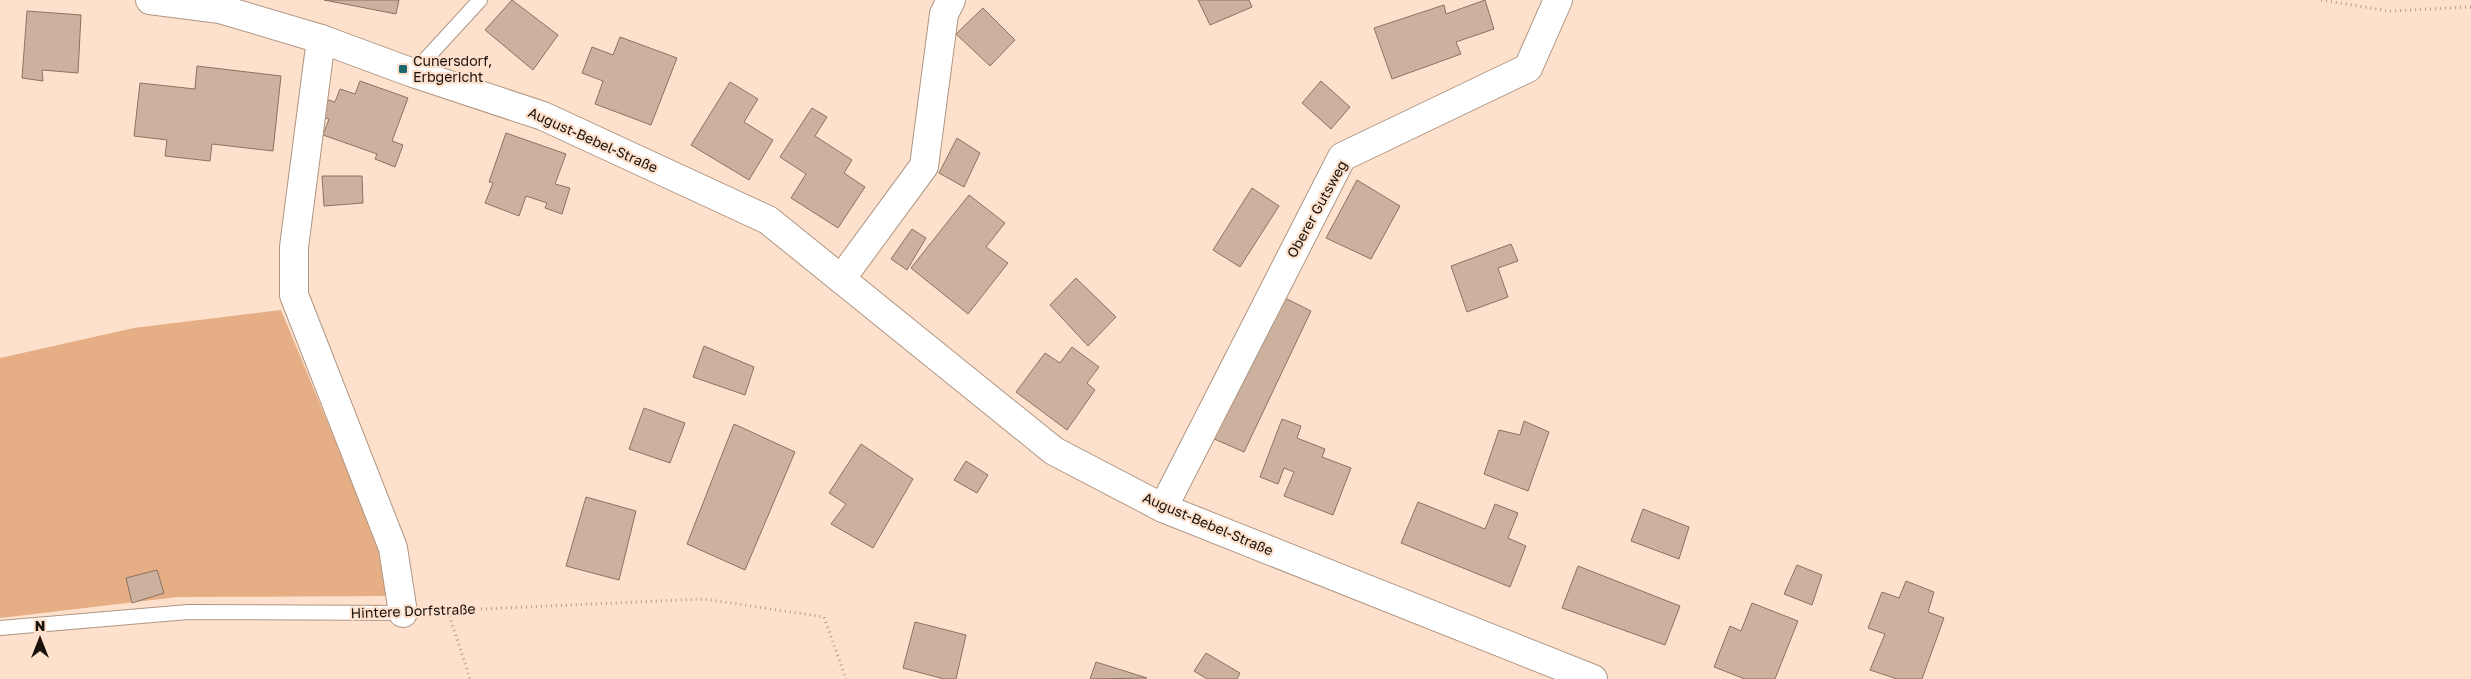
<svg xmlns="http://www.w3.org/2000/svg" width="2471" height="679" font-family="'Golos Text',sans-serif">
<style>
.green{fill:#e6ae84}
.building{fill:#ccb19e;stroke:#8b7361}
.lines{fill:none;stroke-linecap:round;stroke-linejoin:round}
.service-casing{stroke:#af9683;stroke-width:16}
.minor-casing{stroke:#af9683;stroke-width:30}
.secondary-casing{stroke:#af9683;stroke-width:30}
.path{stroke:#b49e8e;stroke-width:3;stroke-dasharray:1 4;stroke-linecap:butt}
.service{stroke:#fff;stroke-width:14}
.minor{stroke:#fff;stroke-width:28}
.secondary{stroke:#fff;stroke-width:28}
.poi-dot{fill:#1b6770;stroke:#fde1cd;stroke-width:2}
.labels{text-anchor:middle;stroke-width:4.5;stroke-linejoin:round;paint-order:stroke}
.poi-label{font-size:14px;fill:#1a110a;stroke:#fde1cd;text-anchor:start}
.street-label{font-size:14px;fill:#1a110a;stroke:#fde1cd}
</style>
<rect width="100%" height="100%" fill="#fde1cd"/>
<!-- green -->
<path class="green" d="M281 310 378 544 387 596 178 597 0 618V358L134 328Z"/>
<!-- building -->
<path class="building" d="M324 0H399L396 14Z
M512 0 558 35 533 70 485 30Z
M1198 0H1249L1252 7 1210 25Z
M1485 0 1494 29 1456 42 1461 54 1392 79 1374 28 1444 5 1446 14Z
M983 8 1015 40 990 66 956 34Z
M27 11 81 15 78 73 42 70 43 81 22 78Z
M620 37 677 58 651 125 595 104 603 81 582 73 592 47 613 55Z
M197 66 281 76 273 151 212 144 210 161 165 156 167 140 134 136 140 83 195 89Z
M360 81 408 98 392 141 403 145 395 167 375 159 377 154 323 135 329 119 319 116 325 99 335 102 340 89 355 94Z
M1321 81 1350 107 1331 129 1302 103Z
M730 82 758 99 744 122 773 140 749 180 691 145Z
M812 108 827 117 815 136 852 160 844 173 865 187 838 228 791 198 806 174 780 157Z
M506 133 566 154 555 184 570 188 562 214 545 208 547 203 526 196 519 216 485 203 493 183 489 182Z
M957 138 980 153 964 187 939 173Z
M322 176H362L363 203 324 206Z
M1357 180 1400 206 1371 259 1326 238Z
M1252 188 1279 206 1240 267 1213 250Z
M969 195 1005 223 986 247 1008 263 968 314 911 268Z
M912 229 926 238 907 270 891 259Z
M1511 244 1518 261 1498 268 1508 297 1467 312 1451 266Z
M1076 278 1116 317 1088 346 1050 305Z
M1279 295 1311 311 1244 452 1212 438Z
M704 346 754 367 745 395 693 377Z
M1072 347 1099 367 1087 383 1095 390 1067 430 1016 392 1045 353 1060 363Z
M644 408 685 423 670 463 629 449Z
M1282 419 1301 426 1297 438 1325 449 1322 457 1351 468 1333 515 1284 496 1294 472 1284 468 1278 484 1260 477Z
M1524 421 1549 432 1528 491 1484 474 1499 430 1520 435Z
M734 424 795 452 745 570 687 544Z
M861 444 913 479 873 548 831 524 846 504 829 493Z
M966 461 988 475 977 493 954 480Z
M586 497 636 511 619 580 566 566Z
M1418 502 1485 529 1495 504 1518 513 1508 538 1526 546 1510 587 1401 543Z
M1643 509 1689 527 1679 559 1631 541Z
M1797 565 1822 575 1812 605 1784 594Z
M1578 566 1680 606 1665 645 1562 608Z
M157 570 164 593 132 603 126 578Z
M1906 581 1934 592 1928 612 1944 618 1922 679H1897L1870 670 1885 634 1868 628 1882 592 1899 598Z
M1752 603 1798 621 1775 679H1745L1714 667 1730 626 1741 631Z
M915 622 966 635 956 679H944L903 668Z
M1206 653 1240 673 1237 679H1207L1194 671Z
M1096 662 1147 678 1090 679Z"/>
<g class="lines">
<!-- service casing -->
<g class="service-casing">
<path id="service" d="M413 73 480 0
M0 628 188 612 403 613"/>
</g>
<!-- minor casing -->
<g class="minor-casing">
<path id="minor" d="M321 39 294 247V295L393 548 403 613
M841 279 924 166 944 14 951 0
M1163 508 1342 157 1528 68 1558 0"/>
</g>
<!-- secondary casing -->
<g class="secondary-casing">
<path id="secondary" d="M150 0 220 9 321 39 413 73 543 116 768 220 1054 451 1163 508 1593 679"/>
</g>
<!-- path -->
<path class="path" d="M2321 0 2389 11 2471 7
M436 611 704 599 824 617 846 679
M448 611 470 679"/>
<!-- service -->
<use href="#service" class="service"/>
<!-- minor -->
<use href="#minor" class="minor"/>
<!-- secondary -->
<use href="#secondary" class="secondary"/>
</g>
<!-- markers -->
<rect class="poi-dot" x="398" y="64" width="10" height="10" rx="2.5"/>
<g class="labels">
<!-- poi labels -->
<g class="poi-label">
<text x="413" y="66">Cunersdorf,<tspan x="413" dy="16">Erbgericht</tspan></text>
</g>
<!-- street labels -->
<g class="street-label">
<text transform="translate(593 140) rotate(24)" y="5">August-Bebel-Straße</text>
<text transform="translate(1317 209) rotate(-61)" y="5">Oberer Gutsweg</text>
<text transform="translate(1208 524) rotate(23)" y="5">August-Bebel-Straße</text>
<text transform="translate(413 611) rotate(-2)" y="5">Hintere Dorfstraße</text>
</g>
</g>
<!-- north arrow -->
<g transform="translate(40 639)" stroke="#fde1cd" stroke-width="4" paint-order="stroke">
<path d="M0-4L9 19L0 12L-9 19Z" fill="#1a110a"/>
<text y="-8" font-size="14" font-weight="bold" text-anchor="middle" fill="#1a110a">N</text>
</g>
</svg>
